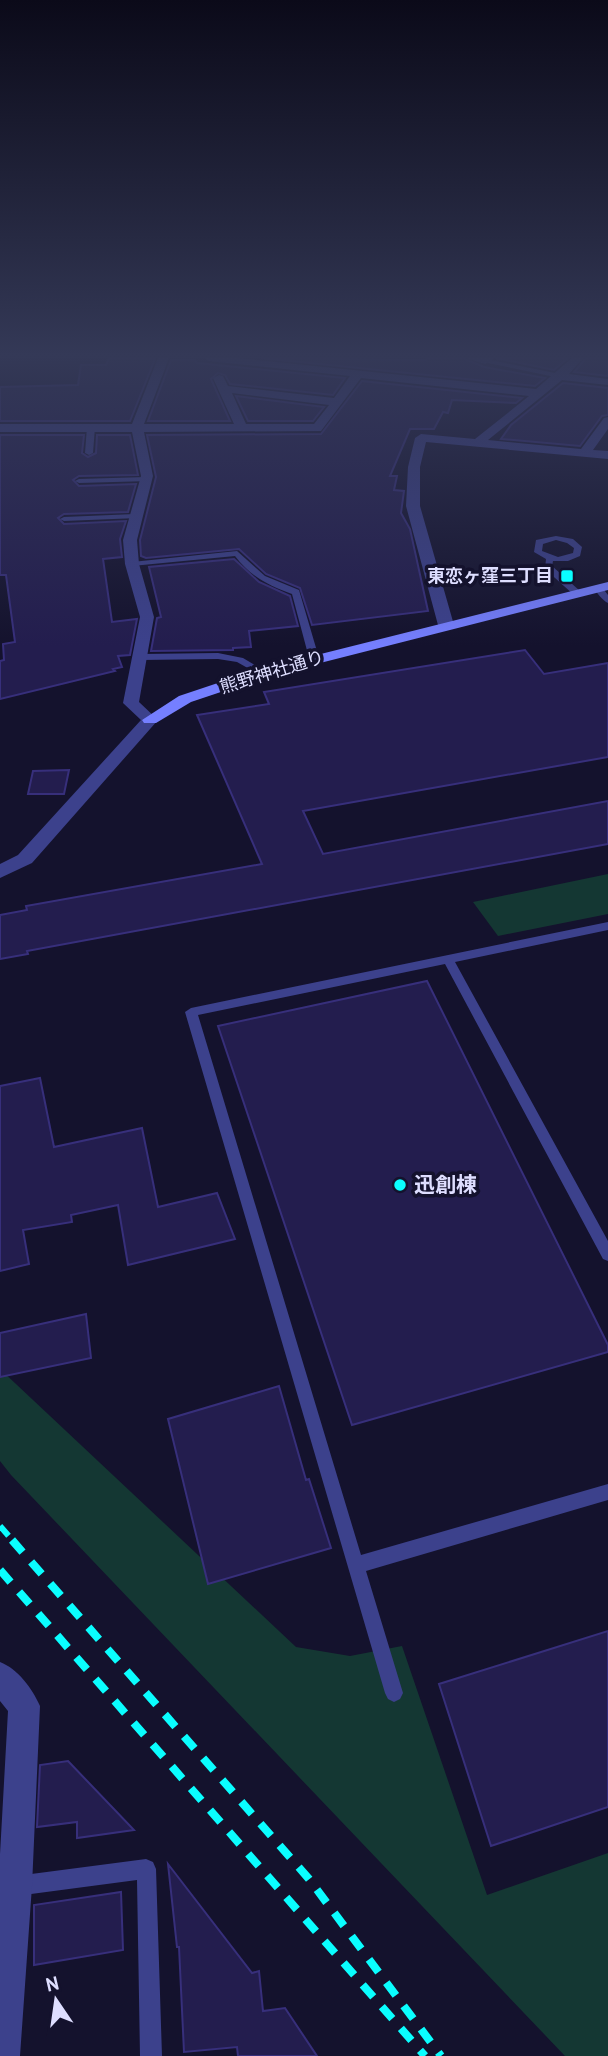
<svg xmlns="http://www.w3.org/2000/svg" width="608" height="2056" font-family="'PT Sans','Noto Sans JP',sans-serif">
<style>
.green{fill:#143733}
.building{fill:#231d4e;stroke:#372f7b;stroke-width:2}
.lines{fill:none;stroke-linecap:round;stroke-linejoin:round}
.lane{fill:#3c418c;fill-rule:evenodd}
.street{fill:#3c418c;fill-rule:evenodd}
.secondary{fill:#757fff;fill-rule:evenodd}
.rail-far1{stroke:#0afeff;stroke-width:6;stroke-dasharray:13 10;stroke-linecap:butt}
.rail{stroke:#0afeff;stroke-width:8;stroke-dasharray:16 13;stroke-linecap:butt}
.poi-dot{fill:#0afeff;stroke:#14122d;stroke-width:2.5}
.labels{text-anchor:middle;stroke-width:7;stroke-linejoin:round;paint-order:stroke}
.far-poi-label{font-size:18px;font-weight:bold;fill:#dedeff;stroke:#14122d;text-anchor:end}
.far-street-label{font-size:18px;fill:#dedeff;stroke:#14122d}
.poi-label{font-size:21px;font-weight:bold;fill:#dedeff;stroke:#14122d;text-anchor:start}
</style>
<rect width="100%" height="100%" fill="#14122d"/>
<!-- green -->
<path class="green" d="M608 874V914L498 936 473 902Z
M0 1369 296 1647 350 1656 402 1646 487 1895 608 1853V2056H565L11 1475 0 1461Z"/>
<!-- building -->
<path class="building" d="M109 358 155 359 130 421H0V387L78 385 81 365H106Z
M261 358 426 360 427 358H463L484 367 545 378 535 386Z
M496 358H568L554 370Z
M586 358H608V376L574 372Z
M171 360H195L197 363 345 378 333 395 230 384 225 375 218 373 211 379 230 421H148Z
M362 381 522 398 516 403 452 400 448 413 443 412 434 429H410L390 476H397L394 490 404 491 401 513 410 529 428 611 312 625 300 588 266 574 239 549 146 558 141 556 140 540 156 477 147 435 321 434Z
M563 383 608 388V415L602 416 580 446 501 439 511 425Z
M236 396 324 407 313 421H248Z
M0 435H84L82 453 88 457 96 453 97 435H130L138 475 79 476 73 480 79 486 136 484 128 512 64 514 58 518 64 524 126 521 120 539 122 557 103 559 112 622 137 619 130 655 118 656 122 667 113 669 115 671 0 699V661L4 660 3 644 15 642 6 575H0Z
M234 559 259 582 290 596 298 626 249 631 251 647 233 648V650L151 651 157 618 161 617 149 567Z
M525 650 544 674 608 663V757L303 811 323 854 608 801V844L27 951 28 954 0 959V915L27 910 26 906 262 864 197 715 269 704 264 692Z
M69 770 64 794H28L33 771Z
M427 981 608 1345V1352L352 1425 218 1026Z
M40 1078 54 1147 142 1128 158 1207 217 1193 235 1239 128 1265 118 1205 71 1215 72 1222 23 1230 29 1264 0 1271V1086Z
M86 1314 91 1358 0 1377V1333Z
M279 1386 306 1480 309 1479 331 1548 208 1584 168 1419Z
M608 1631V1807L491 1846 439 1684Z
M68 1761 134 1830 77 1838V1822L37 1827 40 1765Z
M168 1864 252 1973 259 1971 263 2011 285 2008 317 2056H238L237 2047 184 2052 179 1947H177Z
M121 1892 123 1950 34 1965V1905Z"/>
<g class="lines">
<!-- lane -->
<path class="lane" d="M485 359 560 374 563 376 560 378 483 362 482 361Z
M91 425 95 427 93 453 89 455 85 453 87 427Z
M146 477H149V481L79 483 75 481 79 479Z
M135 514H138V518L64 521 60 519 64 517Z
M556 536 573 539 582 547 580 556 568 561H553L552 566 580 591V595H574L545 569 546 559 534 552 536 540ZM556 540 567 543 574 548 573 553 558 557 542 551 543 544Z
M237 551 265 576 299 590 319 658 317 660 314 661 309 658 292 594C269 586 250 576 235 556L132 566 128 564 132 562Z
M595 586H601L608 595V603C603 601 594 591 595 586Z
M218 653 243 658 268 673 263 676 260 675 237 662 218 659 141 660 136 657 141 654Z
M608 922V930L455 962 608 1241V1261L603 1259 445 964 198 1015 361 1555 608 1484V1500L366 1571 403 1693 400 1699 394 1702 388 1699 385 1693 185 1012 191 1008Z
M146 1859 153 1862 156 1869 162 2056H140L137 1880 16 1896 9 1893 6 1886 9 1879 16 1876Z"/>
<!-- street -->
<path class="street" d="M158 358H169L144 424H234L213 378 219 375 223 376 228 386 334 398 350 376 209 361 204 358H238L536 389 572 358H583L569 374 608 379V385L562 380 488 440 581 449 604 418 608 417V429L593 450 608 451V459L426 442 420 467V506L454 625 446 630 438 625 406 506 408 467 415 438 421 434 475 439 529 396 361 378 321 431 144 432 153 476 137 540 139 564 154 617 139 702 158 720 32 863 0 878V864L18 855 141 720 123 703 140 617 125 564 123 540 141 476 132 432H0V424H132ZM232 393 329 405 314 424H246Z
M466 358H494L485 364Z
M0 1662C18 1669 32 1688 40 1706L32 1886 20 2056H0V1854L8 1711 0 1701Z"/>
<!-- secondary -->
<path class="secondary" d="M608 582V590L269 676 191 702 156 723H144L142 720 179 696 257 670Z"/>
<!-- rail-far1 -->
<path class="rail-far1" d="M0 1526 13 1541"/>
<!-- rail -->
<path class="rail" d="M12 1540 309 1879 441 2056
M0 1570 425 2056"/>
</g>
<!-- sky -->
<linearGradient id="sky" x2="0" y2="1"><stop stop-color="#0b0a19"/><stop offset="0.55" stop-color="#343957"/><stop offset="1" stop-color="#343957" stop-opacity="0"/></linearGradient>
<rect width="608" height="646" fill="url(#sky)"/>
<!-- markers -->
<g class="poi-dot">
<rect x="560" y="569" width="14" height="14" rx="3.5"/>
<circle cx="400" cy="1185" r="7"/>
</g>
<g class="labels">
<!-- far-poi labels -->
<g class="far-poi-label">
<text x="553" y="582">東恋ヶ窪三丁目</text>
</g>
<!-- far-street labels -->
<g class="far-street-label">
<text transform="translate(272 672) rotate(-17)" y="6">熊野神社通り</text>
</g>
<!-- poi labels -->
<g class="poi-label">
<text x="414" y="1192">迅創棟</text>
</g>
</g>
<!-- north arrow -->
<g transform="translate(56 2000) rotate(347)" stroke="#14122d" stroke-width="5" paint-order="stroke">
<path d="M0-5L12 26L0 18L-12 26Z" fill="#dedeff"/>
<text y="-10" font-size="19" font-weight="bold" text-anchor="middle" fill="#dedeff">N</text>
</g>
</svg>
